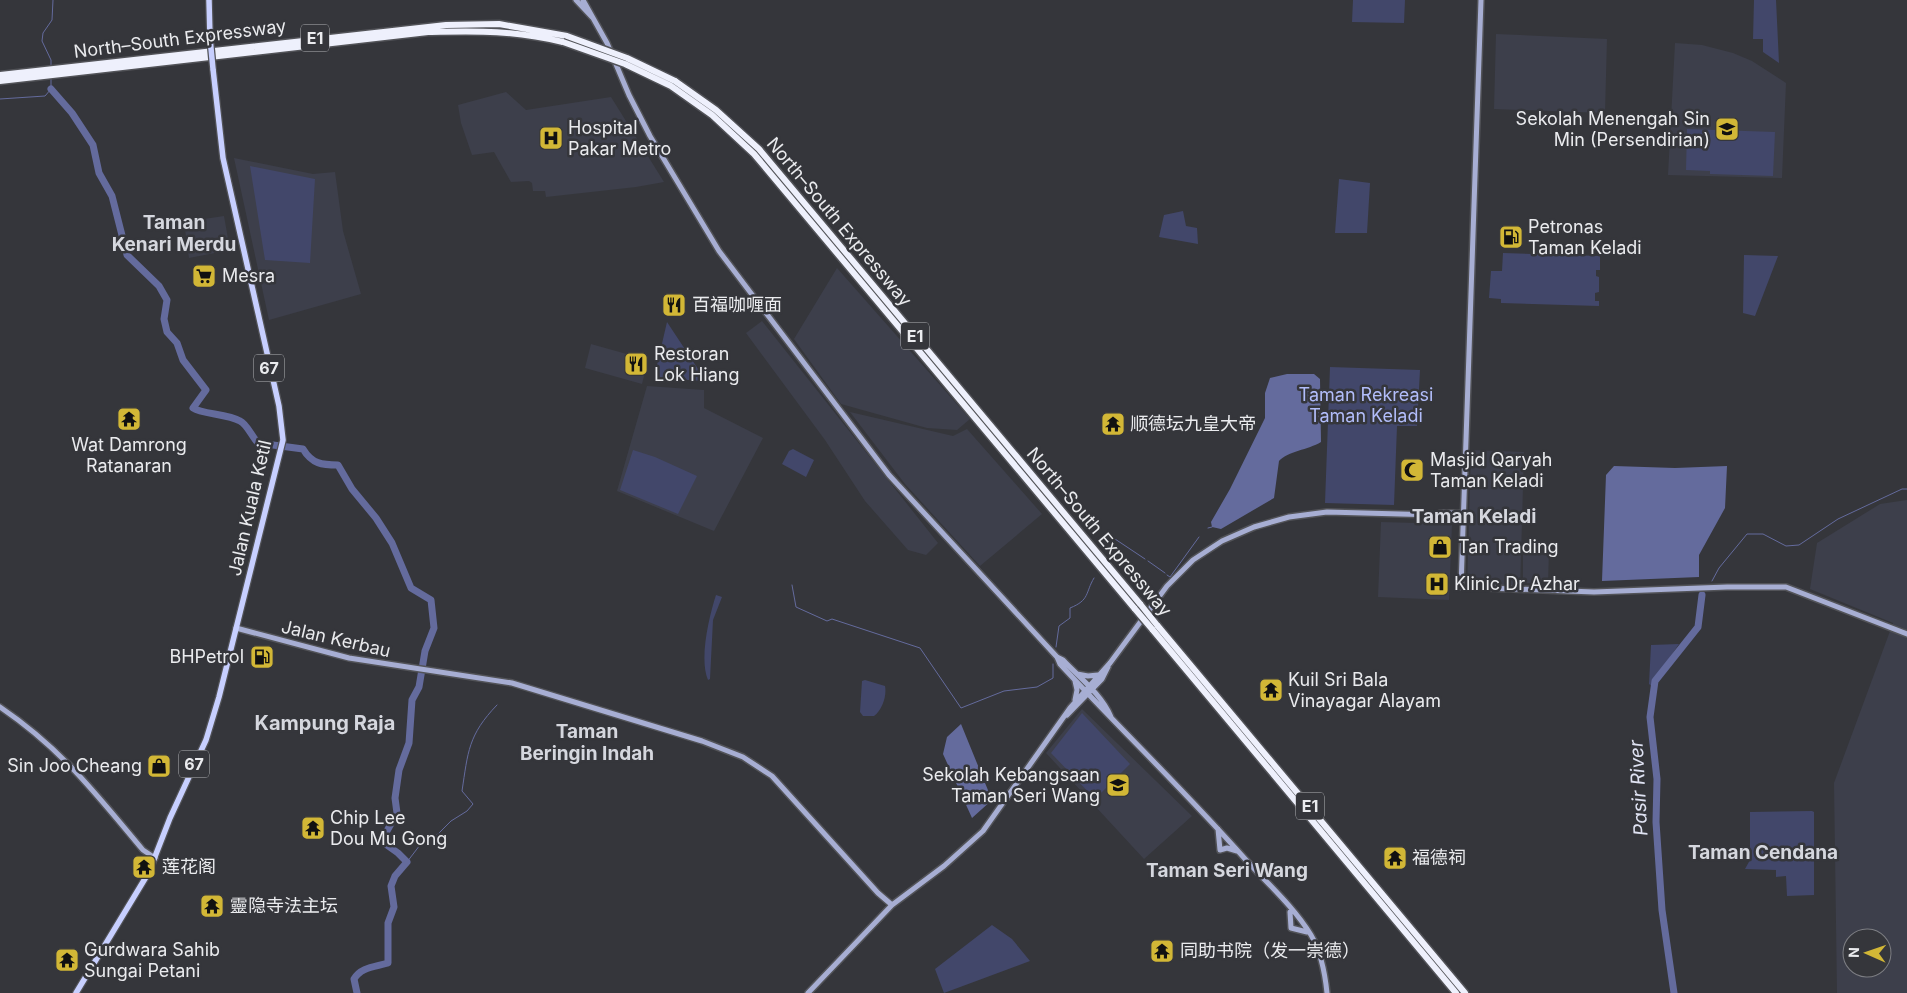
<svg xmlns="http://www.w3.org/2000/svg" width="1907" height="993" font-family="Inter,'Noto Sans SC',sans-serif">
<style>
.built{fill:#3d3f4b;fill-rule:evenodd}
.green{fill:#42476a}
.water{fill:#646b9d}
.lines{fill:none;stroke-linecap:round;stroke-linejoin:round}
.stream{stroke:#646b9d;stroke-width:1}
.river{stroke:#646b9d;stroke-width:7}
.secondary-casing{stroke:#525358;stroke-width:8}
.primary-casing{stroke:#525358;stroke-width:8}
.highway-casing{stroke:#525358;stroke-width:9}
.secondary{stroke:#a7aed3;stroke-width:5}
.primary{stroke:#c7cfff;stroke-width:5.5}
.highway{stroke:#eef0fc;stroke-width:6}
.primary-bridge-casing{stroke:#525358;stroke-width:8;stroke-linecap:butt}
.highway-bridge-casing{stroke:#525358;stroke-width:9;stroke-linecap:butt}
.primary-bridge{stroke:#c7cfff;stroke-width:5.5}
.highway-bridge{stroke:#eef0fc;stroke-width:6}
.labels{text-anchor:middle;stroke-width:5;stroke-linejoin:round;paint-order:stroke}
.shield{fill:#35363b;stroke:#b4b5b8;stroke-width:1}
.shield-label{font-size:16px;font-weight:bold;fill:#eaebee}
.street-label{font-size:18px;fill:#eaebee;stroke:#35363b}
.poi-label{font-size:18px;fill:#eaebee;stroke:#35363b;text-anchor:start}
.park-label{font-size:18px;fill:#b2bdfa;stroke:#35363b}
.neighbourhood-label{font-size:19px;font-weight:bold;fill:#d5d7de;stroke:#35363b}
.water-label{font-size:19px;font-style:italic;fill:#dfe2f2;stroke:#35363b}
.quarter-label{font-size:20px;font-weight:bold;fill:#d5d7de;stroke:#35363b}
</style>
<rect width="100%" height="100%" fill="#35363b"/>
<!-- built -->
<path class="built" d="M1496 34 1607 39 1605 113 1494 109Z
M1675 43 1702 45 1733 53 1752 61 1786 83 1782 178 1668 175Z
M506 92 526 110 611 97 664 182 636 187 546 197 545 191H533L532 183 529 181 511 182 494 152 472 155 461 123 458 105Z
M234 158 313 174 335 172 343 231 361 294 269 320Z
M224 216 230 250 189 258 184 222Z
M837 268 970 419 957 430 927 428 841 404 794 339Z
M762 321 938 543 926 555 908 550 865 501 825 440 746 333Z
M591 344 648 360 642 384 585 368Z
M647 386 704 390V408L763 438 714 531 617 491Z
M850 412 953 436 967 429 1042 514 980 566 905 484Z
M1471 450 1524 452 1520 591 1467 589Z
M1907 500V993H1837L1834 783 1893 623 1810 589 1817 543 1880 504ZM1852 938H1882V968H1852Z
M1381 522 1452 524 1449 600 1378 597Z
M1523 549 1549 550 1548 584 1523 583Z
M1082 709 1192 816 1144 859 1046 753Z"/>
<!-- green -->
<path class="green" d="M1353 0H1405L1404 23 1352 22Z
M1754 0H1776L1779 63 1763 52V39H1753Z
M1687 129 1775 132 1773 176 1710 174V171L1686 170Z
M250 166 315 179 310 263 265 260Z
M1339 179 1370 183 1367 233H1335Z
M1183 211 1186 226 1197 228 1198 244 1159 237 1164 215Z
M1503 253 1600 256V270H1596V276L1599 277V292L1595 293V301H1599V306L1501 303V299L1489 298 1491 271H1502Z
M1744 255 1778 256 1755 316 1743 313Z
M667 322 706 381 654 378Z
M1330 367 1420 370 1417 426H1397L1394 505 1325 503Z
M793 449 814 460 806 477 782 464 789 451Z
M633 450 655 457 697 476 678 514 620 490Z
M716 595 722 597 713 620 710 679 708 680C699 659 709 617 716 595Z
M1679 644 1654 681 1653 687 1649 684 1651 645Z
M865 680 885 686C887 696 882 710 874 716H863L860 712 862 681Z
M1082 713 1130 764 1095 799 1051 753Z
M1812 811 1814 812V895L1787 896 1786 876 1776 877V870L1745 869 1750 860V812Z
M992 925 1012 939 1030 961 944 993 935 969Z"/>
<!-- water -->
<path class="water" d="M1287 374H1314L1320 379 1321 442C1308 450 1288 451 1279 461L1274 498 1221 529 1212 527 1211 522 1230 489 1265 418V393L1270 378Z
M1614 466 1675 468 1727 466 1725 508 1699 555V577L1602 581 1606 475Z
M961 724 992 800 972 818 943 754 947 737Z"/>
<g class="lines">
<!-- stream -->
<path class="stream" d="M51 66V60L42 41 43 33 52 20 53 0
M0 99 45 96 51 89V78
M1208 528 1212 527
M1114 540 1115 539 1145 559
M1148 561 1165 573
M1167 575 1170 577 1199 537
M1712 581 1719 568 1747 534H1763L1786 546 1799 545 1838 519 1902 489H1907
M792 585 796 607 827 621 832 619 920 648 961 708 1004 691 1037 687 1053 678V664
M1056 647 1059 626 1070 618V608C1090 600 1085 593 1094 578
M407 862 420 845 438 834 451 821 467 811 473 804 462 791C468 752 468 735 497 705"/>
<!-- river -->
<path class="river" d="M51 89 72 113 93 145 99 173 112 196 127 255 159 286 167 300 164 319 167 332 177 343 183 360 206 390 193 408C201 414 228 414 240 421 247 424 252 437 258 443L303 449C312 464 322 465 338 465L352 489 376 518 392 543 411 588 431 600 434 628 425 651 419 687 412 700 409 743 399 770 395 798 397 813 383 838 384 843 398 853 407 862 395 876 391 886 394 907 388 923V963C375 967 361 967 354 979L357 993
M1674 993 1662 910 1656 822 1657 779 1650 717 1655 681 1698 627 1702 595"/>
<!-- secondary casing -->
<g class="secondary-casing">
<path id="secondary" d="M576 0 592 17
M583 0 607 43 629 95 650 136 719 251 889 475 1057 657 1060 664C1121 730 1186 792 1246 860 1268 884 1294 907 1311 935 1321 952 1325 973 1327 993
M1481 0 1461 587 1594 592 1727 587H1786L1907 634
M1437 515 1443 518 1463 519
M236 628 349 658 512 683 702 741 743 757 772 776 878 893 892 905
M1057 657 1063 660C1079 677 1102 695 1111 717
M1077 674 1088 676 1098 675
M1075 681 1077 690 1075 700
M0 707C62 749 96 794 143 850L155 858
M1067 715 1102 679 1108 667
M1218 829 1220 850 1227 848 1237 851
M1290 912 1291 928 1307 932
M808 993 892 905 944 866 983 831 1070 708 1110 663 1167 586 1193 560 1222 541 1254 527 1289 517 1327 512 1437 515 1440 513H1463"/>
</g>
<!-- primary casing -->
<g class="primary-casing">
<path id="primary" d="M209 0 210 38
M76 993 149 872 170 818 206 740 219 697 283 440 279 406 223 158 213 69"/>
</g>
<!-- highway casing -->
<g class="highway-casing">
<path id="highway" d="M0 75 446 25 499 24 567 36
M0 81 428 32C478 31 513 30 563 42
M675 81 716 110 759 149 1141 605
M671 86 712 115 754 154 1135 609
M1157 625 1465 993
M1152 629 1456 993"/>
</g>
<!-- secondary -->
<use href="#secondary" class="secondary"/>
<!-- primary -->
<use href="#primary" class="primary"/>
<!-- highway -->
<use href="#highway" class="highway"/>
<!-- primary-bridge casing -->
<g class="primary-bridge-casing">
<path id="primary-bridge" d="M210 38 213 69"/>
</g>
<!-- highway-bridge casing -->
<g class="highway-bridge-casing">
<path id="highway-bridge" d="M567 36 627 58 675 81
M563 42 625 64 671 86
M1141 605 1157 625
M1135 609 1152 629"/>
</g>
<!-- primary-bridge -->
<use href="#primary-bridge" class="primary-bridge"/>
<!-- highway-bridge -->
<use href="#highway-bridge" class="highway-bridge"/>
</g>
<!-- icons -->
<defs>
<g id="school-square" transform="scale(1.25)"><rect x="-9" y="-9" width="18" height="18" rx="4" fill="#d2b736" stroke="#35363b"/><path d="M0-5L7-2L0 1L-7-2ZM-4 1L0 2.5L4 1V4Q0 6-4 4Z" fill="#111"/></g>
<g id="hospital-square" transform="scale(1.25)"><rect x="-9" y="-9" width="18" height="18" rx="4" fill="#d2b736" stroke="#35363b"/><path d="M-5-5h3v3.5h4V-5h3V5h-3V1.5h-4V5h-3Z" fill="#111"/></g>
<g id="fuel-square" transform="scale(1.25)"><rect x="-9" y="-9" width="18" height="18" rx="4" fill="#d2b736" stroke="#35363b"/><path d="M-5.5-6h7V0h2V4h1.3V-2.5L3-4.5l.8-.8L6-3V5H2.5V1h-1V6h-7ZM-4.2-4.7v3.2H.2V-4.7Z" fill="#111"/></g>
<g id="supermarket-square" transform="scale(1.25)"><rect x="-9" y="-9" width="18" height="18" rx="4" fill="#d2b736" stroke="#35363b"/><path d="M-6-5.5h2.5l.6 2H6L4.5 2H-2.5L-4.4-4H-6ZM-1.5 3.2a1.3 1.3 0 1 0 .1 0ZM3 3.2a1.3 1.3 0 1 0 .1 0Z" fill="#111"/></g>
<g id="restaurant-square" transform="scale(1.25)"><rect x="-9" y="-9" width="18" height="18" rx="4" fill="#d2b736" stroke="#35363b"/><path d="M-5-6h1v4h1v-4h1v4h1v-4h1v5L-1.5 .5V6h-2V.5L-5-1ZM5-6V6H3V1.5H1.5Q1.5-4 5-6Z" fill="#111"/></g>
<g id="temple-square" transform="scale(1.25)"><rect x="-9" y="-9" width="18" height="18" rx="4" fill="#d2b736" stroke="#35363b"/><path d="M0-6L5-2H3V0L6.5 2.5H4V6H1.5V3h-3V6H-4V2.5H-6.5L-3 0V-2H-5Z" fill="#111"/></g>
<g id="mosque-square" transform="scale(1.25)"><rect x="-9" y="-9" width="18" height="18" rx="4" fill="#d2b736" stroke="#35363b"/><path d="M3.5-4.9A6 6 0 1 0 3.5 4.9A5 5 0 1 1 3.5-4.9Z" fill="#111"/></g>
<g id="shop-square" transform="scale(1.25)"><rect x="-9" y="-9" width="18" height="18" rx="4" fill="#d2b736" stroke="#35363b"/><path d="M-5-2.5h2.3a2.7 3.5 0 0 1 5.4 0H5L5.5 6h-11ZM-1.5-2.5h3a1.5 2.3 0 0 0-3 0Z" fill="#111"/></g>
</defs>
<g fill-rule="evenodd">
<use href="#school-square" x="1727" y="129"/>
<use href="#hospital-square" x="551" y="138"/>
<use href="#fuel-square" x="1511" y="237"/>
<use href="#supermarket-square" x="204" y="276"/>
<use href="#restaurant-square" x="674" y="305"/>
<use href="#restaurant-square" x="636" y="364"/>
<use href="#temple-square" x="129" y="419"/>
<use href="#temple-square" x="1113" y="424"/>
<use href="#mosque-square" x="1412" y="470"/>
<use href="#shop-square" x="1440" y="547"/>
<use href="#hospital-square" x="1437" y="584"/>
<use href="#fuel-square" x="262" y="657"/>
<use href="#temple-square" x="1271" y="690"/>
<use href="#shop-square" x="159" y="766"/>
<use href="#school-square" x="1118" y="785"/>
<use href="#temple-square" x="313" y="828"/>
<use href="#temple-square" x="1395" y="858"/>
<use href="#temple-square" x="144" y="867"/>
<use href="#temple-square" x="212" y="906"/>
<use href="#temple-square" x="1162" y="951"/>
<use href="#temple-square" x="67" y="960"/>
</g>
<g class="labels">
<!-- shield labels -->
<g class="shield">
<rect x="301" y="24.5" width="28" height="27" rx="4"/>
<rect x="901" y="322.5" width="28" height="27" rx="4"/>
<rect x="254" y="354.5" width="30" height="27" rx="4"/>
<rect x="179" y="750.5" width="30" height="27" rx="4"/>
<rect x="1296" y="792.5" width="28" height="27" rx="4"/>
</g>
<g class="shield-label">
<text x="315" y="44">E1</text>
<text x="915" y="342">E1</text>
<text x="269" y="374">67</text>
<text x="194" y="770">67</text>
<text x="1310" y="812">E1</text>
</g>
<!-- street labels -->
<g class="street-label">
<text transform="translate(180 39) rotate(-7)" y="6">North–South Expressway</text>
<text transform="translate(839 222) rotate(50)" y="6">North–South Expressway</text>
<text transform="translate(250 508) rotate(-77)" y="6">Jalan Kuala Ketil</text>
<text transform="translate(1099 532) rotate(50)" y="6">North–South Expressway</text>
<text transform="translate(336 639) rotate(13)" y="6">Jalan Kerbau</text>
</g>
<!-- poi labels -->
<g class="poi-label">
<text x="1710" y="125" text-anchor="end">Sekolah Menengah Sin<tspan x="1710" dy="21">Min (Persendirian)</tspan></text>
<text x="568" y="134">Hospital<tspan x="568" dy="21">Pakar Metro</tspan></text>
<text x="1528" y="233">Petronas<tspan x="1528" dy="21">Taman Keladi</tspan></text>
<text x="222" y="282">Mesra</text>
<text x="692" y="311">百福咖喱面</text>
<text x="654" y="360">Restoran<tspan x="654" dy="21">Lok Hiang</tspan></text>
<text x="1130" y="430">顺德坛九皇大帝</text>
<text x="129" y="451" text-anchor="middle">Wat Damrong<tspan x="129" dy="21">Ratanaran</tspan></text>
<text x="1430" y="466">Masjid Qaryah<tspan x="1430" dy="21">Taman Keladi</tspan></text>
<text x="1458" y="553">Tan Trading</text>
<text x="1454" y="590">Klinic Dr Azhar</text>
<text x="244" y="663" text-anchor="end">BHPetrol</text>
<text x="1288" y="686">Kuil Sri Bala<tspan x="1288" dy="21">Vinayagar Alayam</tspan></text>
<text x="142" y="772" text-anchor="end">Sin Joo Cheang</text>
<text x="1100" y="781" text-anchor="end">Sekolah Kebangsaan<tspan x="1100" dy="21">Taman Seri Wang</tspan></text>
<text x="330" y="824">Chip Lee<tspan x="330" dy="21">Dou Mu Gong</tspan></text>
<text x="1412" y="864">福德祠</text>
<text x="162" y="873">莲花阁</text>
<text x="230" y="912">靈隐寺法主坛</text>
<text x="84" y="956">Gurdwara Sahib<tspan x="84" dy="21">Sungai Petani</tspan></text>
<text x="1180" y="957">同助书院（发一崇德）</text>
</g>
<!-- park labels -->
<g class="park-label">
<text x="1366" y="401">Taman Rekreasi<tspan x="1366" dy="21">Taman Keladi</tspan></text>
</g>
<!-- neighbourhood labels -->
<g class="neighbourhood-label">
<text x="174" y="229">Taman<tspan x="174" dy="22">Kenari Merdu</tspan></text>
<text x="1474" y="523">Taman Keladi</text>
<text x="587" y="738">Taman<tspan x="587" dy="22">Beringin Indah</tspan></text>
<text x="1763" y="859">Taman Cendana</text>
<text x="1227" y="877">Taman Seri Wang</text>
</g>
<!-- water labels -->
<g class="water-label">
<text transform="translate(1638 788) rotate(-93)" y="7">Pasir River</text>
</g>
<!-- quarter labels -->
<g class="quarter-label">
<text x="325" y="730">Kampung Raja</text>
</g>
</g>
<!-- north arrow -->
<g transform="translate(1867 953) rotate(272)"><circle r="24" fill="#35363b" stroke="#7d7e83"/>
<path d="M0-4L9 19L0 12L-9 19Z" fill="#d2b736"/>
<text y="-8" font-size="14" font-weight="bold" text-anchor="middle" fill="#eaebee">N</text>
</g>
</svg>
